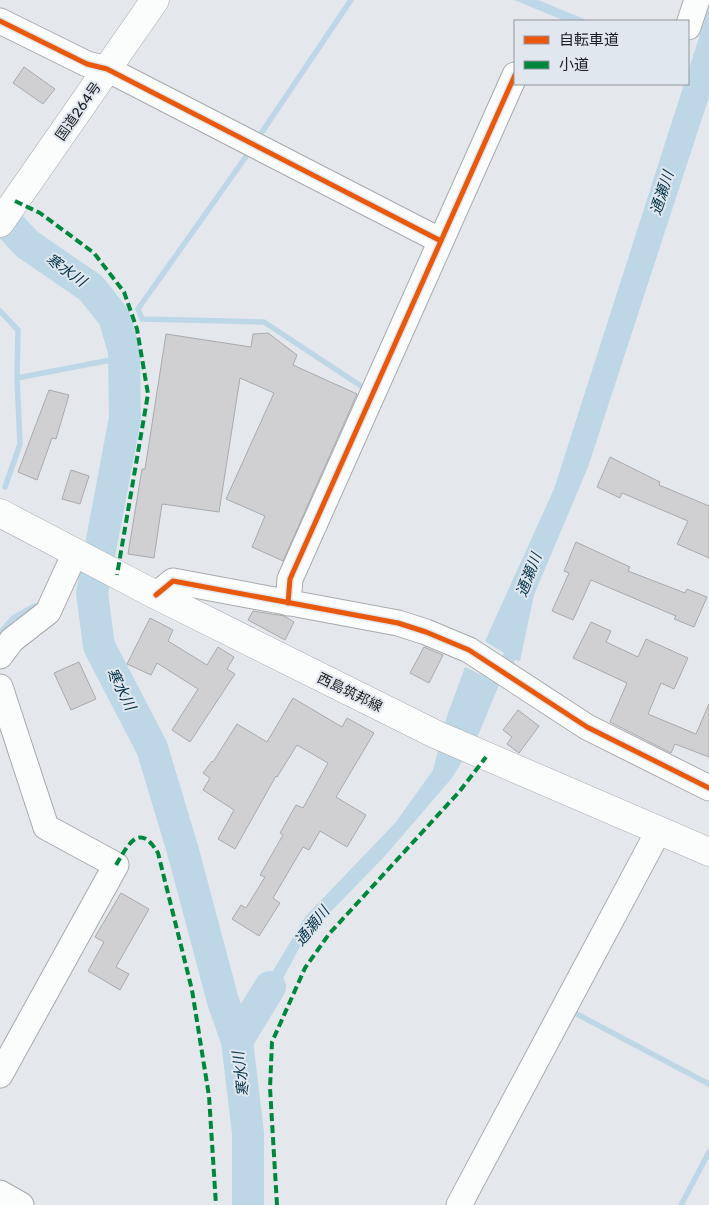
<svg xmlns="http://www.w3.org/2000/svg" width="709" height="1205" font-family="Rubik,'Noto Sans JP',sans-serif">
<style>
.water{fill:#bed7e6}
.lines{fill:none;stroke-linecap:round;stroke-linejoin:round}
.stream{stroke:#bed7e6;stroke-width:5.5}
.river{stroke:#bed7e6;stroke-width:32}
.building{fill:#d0d0d3;stroke:#aaaaad}
.minor-casing{stroke:#a7aaad;stroke-width:27}
.major-casing{stroke:#a7aaad;stroke-width:29}
.highway-casing{stroke:#a7aaad;stroke-width:29}
.minor{stroke:#fbfcfc;stroke-width:25}
.major{stroke:#fbfcfc;stroke-width:28}
.highway{stroke:#fbfcfc;stroke-width:28}
.quiet{stroke:#00873e;stroke-width:4;stroke-dasharray:8 4;stroke-linecap:butt}
.cycleway-casing{stroke:#e1e7ef;stroke-width:8}
.cycleway{stroke:#e8590c;stroke-width:5}
.labels{text-anchor:middle;stroke-width:4;stroke-linejoin:round;paint-order:stroke}
.street-label{font-size:14px;fill:#1b1d20;stroke:#e1e7ef}
.water-label{font-size:15px;font-style:italic;fill:#033347;stroke:#e1e7ef}
</style>
<rect width="100%" height="100%" fill="#e4e8ec"/>
<!-- water -->
<path class="water" d="M514 0H538L589 21H565Z
M709 6V97L588 467 534 595 520 661 515 660 499 685 479 733 452 778 385 856 304 939 269 1005 249 1033 243 1010 261 991 305 917 396 822 433 770 447 716 465 667 488 678 504 653 485 641 554 489 684 84H688V72Z"/>
<g class="lines">
<!-- stream -->
<path class="stream" d="M258 138 351 0
M250 151 138 309 142 319 264 322 367 390
M0 311 18 330 17 378 116 359 124 351
M5 487 20 444 17 378
M0 633 13 618 35 606
M573 1012 709 1084
M681 1205 709 1152"/>
<!-- river -->
<path class="river" d="M0 215 27 244 91 288 114 317 124 351 125 418 92 593 99 646 152 748 183 851 223 1001 237 1041 248 1133V1205
M237 1041 270 987"/>
</g>
<!-- building -->
<path class="building" d="M24 67 55 89 43 104 13 83Z
M268 333 297 355 293 365 357 394 283 561 252 547 265 516 226 499 274 393 240 378 219 512 162 504 154 558 128 554 142 469H145L166 334 251 347 253 334Z
M49 390 69 395 56 439 52 438 37 480 18 472Z
M610 457 660 482 659 485 709 506V558L677 544 688 521 622 493 620 498 597 487Z
M71 470 89 476 80 504 62 499Z
M576 542 630 567 628 571 685 593 687 589 707 597 694 627 674 619 676 616 591 580 573 620 552 611 569 573 564 571Z
M253 611 284 616 294 622 285 640 248 620Z
M150 618 173 630 168 641 207 665 218 647 234 657 227 669 235 674 190 742 172 730 198 689 157 663 151 675 127 664Z
M591 622 611 631 606 642 638 657 646 639 688 658 674 689 661 683 648 714 696 734 709 704V757L675 744 671 753 610 722 627 683 573 658Z
M424 647 443 655 429 683 410 673Z
M79 662 96 699 71 710 54 673Z
M293 698 342 727 347 718 374 733 336 797 366 815 347 847 320 831 309 850 303 847 273 898 280 903 259 936 232 919 241 905 246 908 265 877 260 875 283 835 280 833 296 805 303 808 328 763 297 745 277 777 276 776 235 849 218 839 234 810 203 790 210 778 203 773 212 761 213 762 237 724 267 742Z
M518 710 539 726 519 753 507 744 512 737 503 730Z
M121 893 149 909 116 967 129 974 120 990 88 971 104 942 95 937Z"/>
<g class="lines">
<!-- minor casing -->
<g class="minor-casing">
<path id="minor" d="M0 21 87 64 107 69 441 241
M688 27 697 0
M156 595 173 581 398 623 426 632 469 650 587 727 709 788
M288 603 290 579 515 75
M0 656 12 640 48 612 75 553
M0 687 46 827 116 865 0 1075
M0 1193 21 1205
M459 1205 658 832"/>
</g>
<!-- major casing -->
<g class="major-casing">
<path id="major" d="M0 513 156 595 435 734 709 852"/>
</g>
<!-- highway casing -->
<g class="highway-casing">
<path id="highway" d="M0 223 155 0"/>
</g>
<!-- minor -->
<use href="#minor" class="minor"/>
<!-- major -->
<use href="#major" class="major"/>
<!-- highway -->
<use href="#highway" class="highway"/>
<!-- quiet -->
<path class="quiet" d="M15 201 40 213 94 253 124 292 137 329 148 394 117 575
M116 865C128 845 139 821 158 853L192 990 209 1096 216 1205
M277 1205 270 1088 272 1042 305 968 329 934 459 792 486 757"/>
<!-- cycleway casing -->
<g class="cycleway-casing">
<path id="cycleway" d="M0 21 87 64 107 69 441 241
M156 595 173 581 398 623 426 632 469 650 587 727 709 788
M288 603 290 579 515 75"/>
</g>
<!-- cycleway -->
<use href="#cycleway" class="cycleway"/>
</g>
<g class="labels">
<!-- street labels -->
<g class="street-label">
<text transform="translate(78 111) rotate(-55)" y="5">国道264号</text>
<text transform="translate(350 692) rotate(26)" y="5">西島筑邦線</text>
</g>
<!-- water labels -->
<g class="water-label">
<text transform="translate(662 193) rotate(-72)" y="5">通瀬川</text>
<text transform="translate(66 270) rotate(35)" y="5">寒水川</text>
<text transform="translate(529 575) rotate(-69)" y="5">通瀬川</text>
<text transform="translate(121 689) rotate(63)" y="5">寒水川</text>
<text transform="translate(312 926) rotate(-51)" y="5">通瀬川</text>
<text transform="translate(241 1074) rotate(-97)" y="5">寒水川</text>
</g>
</g>
<!-- legend -->
<rect x="514" y="20" width="175" height="65" fill="#e1e7ef" stroke="#92969c"/>
<rect x="524" y="36" width="25" height="8" fill="#e8590c" stroke="#92969c"/>
<text x="559" y="45" font-size="15" fill="#1b1d20">自転車道</text>
<rect x="524" y="61" width="25" height="8" fill="#00873e" stroke="#92969c"/>
<text x="559" y="70" font-size="15" fill="#1b1d20">小道</text>
</svg>
